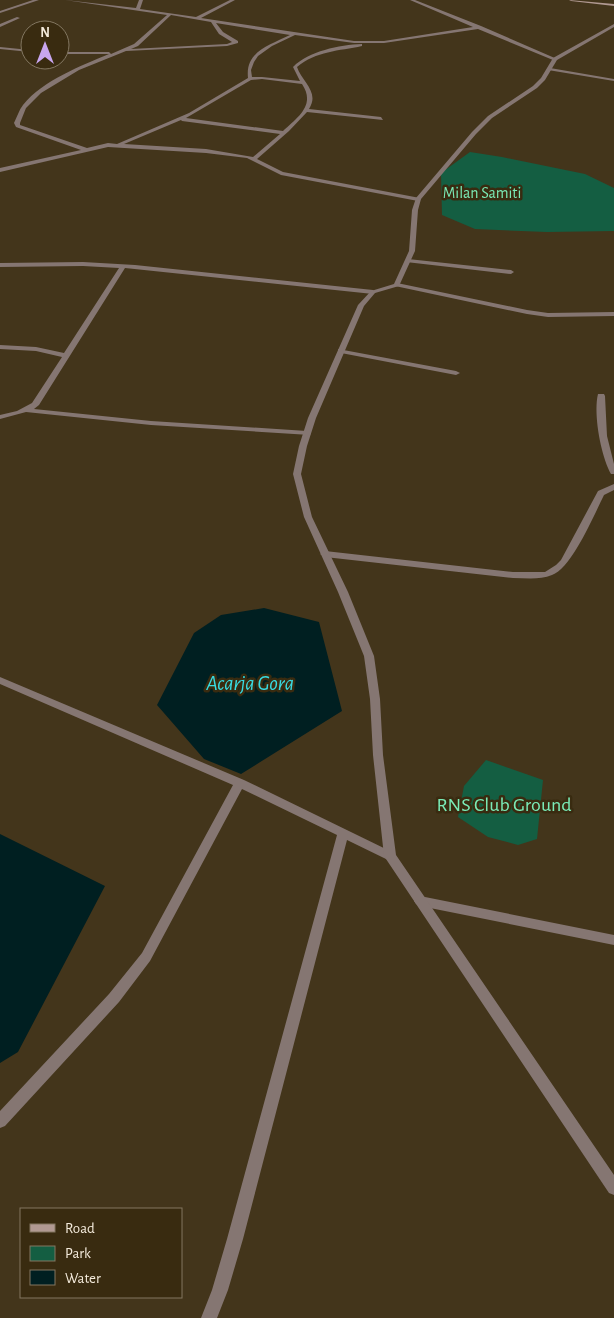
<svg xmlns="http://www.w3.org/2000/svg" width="614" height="1318" font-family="'Alegreya Sans',sans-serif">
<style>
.green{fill:#145e42}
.water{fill:#001f21}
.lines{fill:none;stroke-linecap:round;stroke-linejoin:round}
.minor{fill:#857672;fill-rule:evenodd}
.tertiary{fill:#857672;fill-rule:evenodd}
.secondary{fill:#b19992;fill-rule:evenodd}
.labels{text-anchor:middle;stroke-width:5;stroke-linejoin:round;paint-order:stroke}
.far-park-label{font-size:16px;fill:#7aebb7;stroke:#392b10}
.park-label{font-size:20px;fill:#7aebb7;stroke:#392b10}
.water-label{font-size:21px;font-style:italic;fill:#38dbe2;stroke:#392b10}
</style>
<rect width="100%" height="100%" fill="#43351b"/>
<!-- green -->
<path class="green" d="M470 152 502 157 585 174 614 188V231L547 232 475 229 442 215 441 173Z
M486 760 543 780 537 839 518 845 488 837 458 817 464 786Z"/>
<!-- water -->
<path class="water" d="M264 608 319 622 342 711 241 774 204 759 157 705 194 633 221 615Z
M0 834 105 886 18 1052 0 1063Z"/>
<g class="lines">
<!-- minor -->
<path class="minor" d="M33 0H39L0 13V11Z
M65 0 136 8 139 0H143L140 9 196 17 230 0H235L201 18 354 41H384L473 27 410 0H415L481 26 557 59 553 60 478 29 384 43H354L295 35 272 46 258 56 254 62 251 70 252 77H262L300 81 293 67C309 51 339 45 362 44V46C339 51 316 51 297 67 302 82 320 92 309 109L381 117 383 120 307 112 289 131 257 159 283 172 420 198 421 199 418 201 281 175 247 158 206 153 108 147 0 172V168L81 150 16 127 14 123C17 117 19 110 23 105 43 80 81 66 109 54H60V52H109L111 54 134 44 167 15ZM171 15 211 22 219 34 232 42 227 44 131 49 138 46ZM216 23 290 35C270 45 245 51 248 78L189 113 117 144 108 143 87 148 20 125V123L26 108 41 93 79 70 126 51 227 46 238 43V41L223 32ZM262 79 302 84C316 105 298 117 283 131L186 118 251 80ZM181 120 182 121 280 134 253 157 206 149 124 144Z
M17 17 20 18 0 27V24Z
M0 47 30 50V52L0 49Z
M550 68 614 79V81L548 70Z
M408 259 511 270 514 272 511 274 406 262V260Z
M83 262 135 265 373 290 376 292 373 294 125 268 39 405 34 409 151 421 307 431 311 433 310 435 151 425 26 412 0 419V415L17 411 32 403 62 357 36 351 0 349V345L36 347 64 353 119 268 83 266 0 267V263Z
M397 283 527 310 548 313 614 312V316L548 317 527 314 395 286V284Z
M338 349 456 371 460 373 456 375 341 353H338Z
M598 394H604L605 396 607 436 614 464V474H611C601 456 593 414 598 394Z
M614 484V490L604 495C594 515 572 568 552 575 540 580 526 578 513 578L325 557 320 554 325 551 513 572H545L556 565 561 560 598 491Z
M0 677 244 780 394 853 396 856 394 859 390 861 386 859 347 840 243 1239 228 1290 217 1318H201L212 1290 227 1239 337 835 242 789 150 961 119 1002 5 1126 0 1128V1111L109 994 142 953 233 785 0 684Z
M420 896 614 935V945L420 906 416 904 414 901 416 898Z"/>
<!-- tertiary -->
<path class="tertiary" d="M614 24V27L557 60 545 80 537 88 492 118 476 134 421 199 418 210 415 251 399 286 375 293 364 306 316 418 307 446 301 474 312 517 348 592 374 656 380 699 383 755 396 855 614 1175V1195L609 1193 384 856 373 755 370 699 364 656 338 592 304 517 293 474 299 446 308 418 358 305 371 291 394 284 409 251 412 210 416 198 472 132 488 116 533 86 541 78 553 58Z"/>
<!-- secondary -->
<path class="secondary" d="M569 0 614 4V6L571 1Z"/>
</g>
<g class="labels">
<!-- far-park labels -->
<g class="far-park-label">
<text x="482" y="198">Milan Samiti</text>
</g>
<!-- park labels -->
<g class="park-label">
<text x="504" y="811">RNS Club Ground</text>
</g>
<!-- water labels -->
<g class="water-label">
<text x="250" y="690">Acarja Gora</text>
</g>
</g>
<!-- legend -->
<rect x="20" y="1208" width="162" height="90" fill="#392b10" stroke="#837761"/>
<rect x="30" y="1224" width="25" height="8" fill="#b19992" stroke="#837761"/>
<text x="65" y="1233" font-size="15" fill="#f3eadb">Road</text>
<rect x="30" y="1246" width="25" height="15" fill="#145e42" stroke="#837761"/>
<text x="65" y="1258" font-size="15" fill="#f3eadb">Park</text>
<rect x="30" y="1270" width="25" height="15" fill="#001f21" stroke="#837761"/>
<text x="65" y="1283" font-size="15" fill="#f3eadb">Water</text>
<!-- north arrow -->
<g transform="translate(45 45)"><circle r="24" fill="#392b10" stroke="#837761"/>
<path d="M0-4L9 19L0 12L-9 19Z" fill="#c8a6ef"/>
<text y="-8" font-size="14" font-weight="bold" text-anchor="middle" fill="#f3eadb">N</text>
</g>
</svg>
